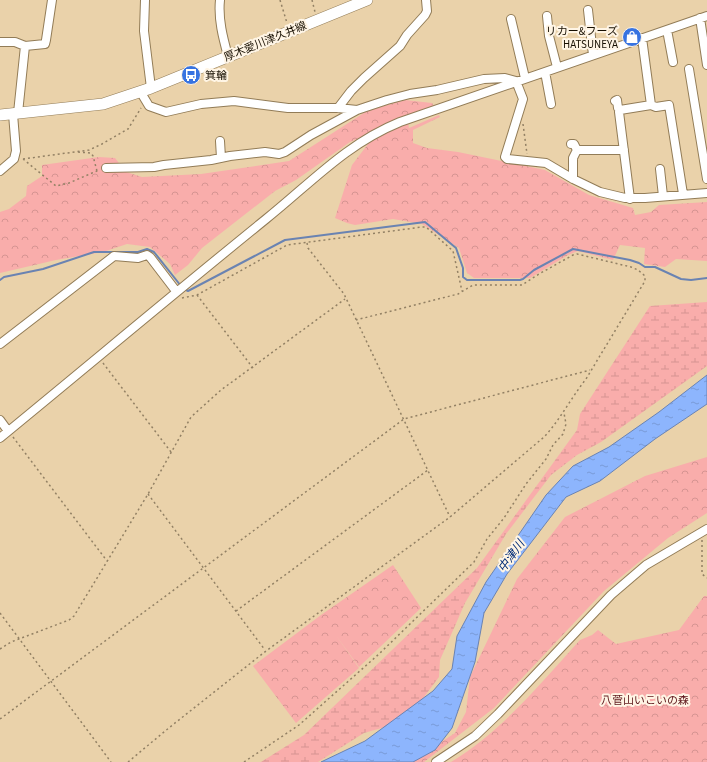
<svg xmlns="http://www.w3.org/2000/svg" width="707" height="762" font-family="'Source Sans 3','Noto Sans JP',sans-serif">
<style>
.forest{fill:url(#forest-crowns)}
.wetland{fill:url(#wetland-marsh)}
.water{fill:url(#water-ripples);stroke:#6a83b2}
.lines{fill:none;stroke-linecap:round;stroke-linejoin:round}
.stream{stroke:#6a83b2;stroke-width:2}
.minor-casing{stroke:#927c57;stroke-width:10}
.major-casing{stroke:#927c57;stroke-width:12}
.path{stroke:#928064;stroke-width:1.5;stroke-dasharray:2 3;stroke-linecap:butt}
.minor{stroke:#fff;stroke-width:8}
.major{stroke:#fff;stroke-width:11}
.labels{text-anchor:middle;stroke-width:4;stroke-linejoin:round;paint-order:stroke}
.poi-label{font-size:11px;fill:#170f02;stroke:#fff5e5;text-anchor:end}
.street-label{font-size:11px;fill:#170f02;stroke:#fff5e5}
.park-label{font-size:11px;fill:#5f181c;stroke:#fff5e5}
.water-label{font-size:12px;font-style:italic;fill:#032d78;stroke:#fff5e5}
</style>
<defs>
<pattern id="forest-crowns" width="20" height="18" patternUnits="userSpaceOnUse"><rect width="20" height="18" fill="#f9adab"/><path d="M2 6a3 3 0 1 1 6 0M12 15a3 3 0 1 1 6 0" fill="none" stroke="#d59492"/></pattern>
<pattern id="wetland-marsh" width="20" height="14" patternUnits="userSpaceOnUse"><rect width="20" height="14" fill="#f9adab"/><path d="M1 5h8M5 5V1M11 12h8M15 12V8" fill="none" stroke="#d59492"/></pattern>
<pattern id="water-ripples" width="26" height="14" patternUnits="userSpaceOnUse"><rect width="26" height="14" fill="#8db5fd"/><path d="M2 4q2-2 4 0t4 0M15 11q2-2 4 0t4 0" fill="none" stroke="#799ad7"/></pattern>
</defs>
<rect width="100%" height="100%" fill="#ead2aa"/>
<!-- forest -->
<path class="forest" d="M405 100 432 103 434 106 407 118 409 128 439 115 440 117 413 130V143L427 148 458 152 545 170 589 195 633 208 635 215 651 212 659 205 707 202V261L676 259 665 267 644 264 645 248 620 245 613 260 578 251 568 255 530 278H474L467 273 459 248 422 224 393 219 355 225 347 223 335 218 352 165 368 144 366 135 350 142 296 180 275 191 202 248 188 265 175 275 170 264 150 247 127 244 103 252 56 260 0 273V212L9 209 26 196 27 186 42 176V165L99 157 115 158 126 172 142 177 201 174 289 161 367 111Z
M707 457V513L668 538 604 591 494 708 424 762H411L455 733 466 712 470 677 517 579 565 517 645 476Z
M393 565 421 608 359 667 335 634 359 668 296 723 253 666 321 615Z
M704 596H707V762H451C502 731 540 684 580 640L592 635 598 630 616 644 679 630Z"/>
<!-- wetland -->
<path class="wetland" d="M707 302V366L601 442 577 455 551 475 506 534 465 603 440 660 439 677 406 721 364 733 318 762H261L304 735 477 568 577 430 580 414 650 306Z"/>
<!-- water -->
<path class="water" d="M707 375V404L655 439 600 481 566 497 507 574 484 613 475 662 452 728 435 750 413 762H321L365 741 433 691 452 669 457 636 486 582 546 495 573 466 609 447 659 412Z"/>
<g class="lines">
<!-- stream -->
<path class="stream" d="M0 280 4 277 43 269 94 252H138L147 249 154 252 181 286
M184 289 188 291 285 240 425 222 456 248 463 268V277L467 280H520L523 279 534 270 573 249 630 260 639 263 645 267H655L681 279 691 280 707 278"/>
<!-- minor casing -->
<g class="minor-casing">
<path id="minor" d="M145 0 144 31 151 88
M220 0C218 19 223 38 228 56
M588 10 593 55
M547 16 549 36 557 67
M700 18 707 65
M511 19 525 78
M667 30 673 62
M642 38 651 105
M0 42H15L25 46
M689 69 707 179
M545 72 551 104
M140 91 149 106 166 112 201 104 234 101 288 108H338L357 110 387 100 410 94 437 90 484 79 505 78 516 81 523 99 505 157 507 159 546 163 573 179 600 192 625 198H645L707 193
M615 101 617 100 618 108 620 110
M338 108 351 91 364 78 400 46 407 35 425 15 427 11 426 0
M18 113 25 46 45 44 46 40 52 0
M220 141 221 158
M571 144H574L577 150 573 158V179
M577 150H624
M106 168 154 167 164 165 211 160 230 156 265 152 279 154 285 152 311 135 357 110
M660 169 663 196
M0 171 14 159 16 151 13 114
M630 199 619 112 620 110 651 105 656 107 669 105 683 194
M0 344 114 256 138 258 147 255 150 257 176 291
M0 420 8 431
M0 438C89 365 177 291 266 219 311 183 346 144 400 122L707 16
M436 762 475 736 498 714 611 595 646 565 707 529"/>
</g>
<!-- major casing -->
<g class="major-casing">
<path id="major" d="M0 115 103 104 151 88 367 0"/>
</g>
<!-- path -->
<path class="path" d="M280 0 287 23
M312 0 315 12
M523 124 527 154
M78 152 91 153 93 156 97 171
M23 159 89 150 102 144 128 129 141 108
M23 159 56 186 69 183 99 170
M307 243 308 248 344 294 450 517
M197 295 253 368
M182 298 197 295 287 245 422 227H426L453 251 462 291
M103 363 171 452
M13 437 107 561
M148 494 265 650
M702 540V574L707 578
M236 611 428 470
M0 613 111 762
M0 649 11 642 69 620 74 616 148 494 191 417 221 390 345 299
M0 719 404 419 590 370
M128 762 170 727 266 651 450 517 544 437C560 420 571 398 586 379L645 281V276L638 270 631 267 577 254 573 255 539 274 522 285H473L458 294 356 320
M244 762 299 725 379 654 474 562 487 539 504 518 526 484 546 459 553 445 563 434 566 424 564 413"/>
<!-- minor -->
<use href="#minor" class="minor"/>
<!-- major -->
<use href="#major" class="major"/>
</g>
<!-- icons -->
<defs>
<g id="shop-disc" transform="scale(1)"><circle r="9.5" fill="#3773e1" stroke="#fff5e5"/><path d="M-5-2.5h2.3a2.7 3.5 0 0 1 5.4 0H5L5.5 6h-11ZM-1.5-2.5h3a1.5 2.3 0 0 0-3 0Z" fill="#fff"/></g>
<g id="bus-disc" transform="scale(1)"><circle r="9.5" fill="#3773e1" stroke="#fff5e5"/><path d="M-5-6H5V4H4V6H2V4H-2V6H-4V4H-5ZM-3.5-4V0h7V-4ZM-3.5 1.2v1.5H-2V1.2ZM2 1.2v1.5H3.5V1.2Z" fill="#fff"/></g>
</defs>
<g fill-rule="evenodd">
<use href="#shop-disc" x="632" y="37"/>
<use href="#bus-disc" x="191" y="75"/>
</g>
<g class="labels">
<!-- poi labels -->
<g class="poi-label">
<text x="618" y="35">リカー&amp;フーズ<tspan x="618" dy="13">HATSUNEYA</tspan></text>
<text x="205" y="79" text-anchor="start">箕輪</text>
</g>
<!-- street labels -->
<g class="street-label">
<text transform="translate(265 41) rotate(-22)" y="4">厚木愛川津久井線</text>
</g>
<!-- park labels -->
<g class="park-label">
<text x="645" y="704">八菅山いこいの森</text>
</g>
<!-- water labels -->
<g class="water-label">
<text transform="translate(511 556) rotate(-54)" y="4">中津川</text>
</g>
</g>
</svg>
